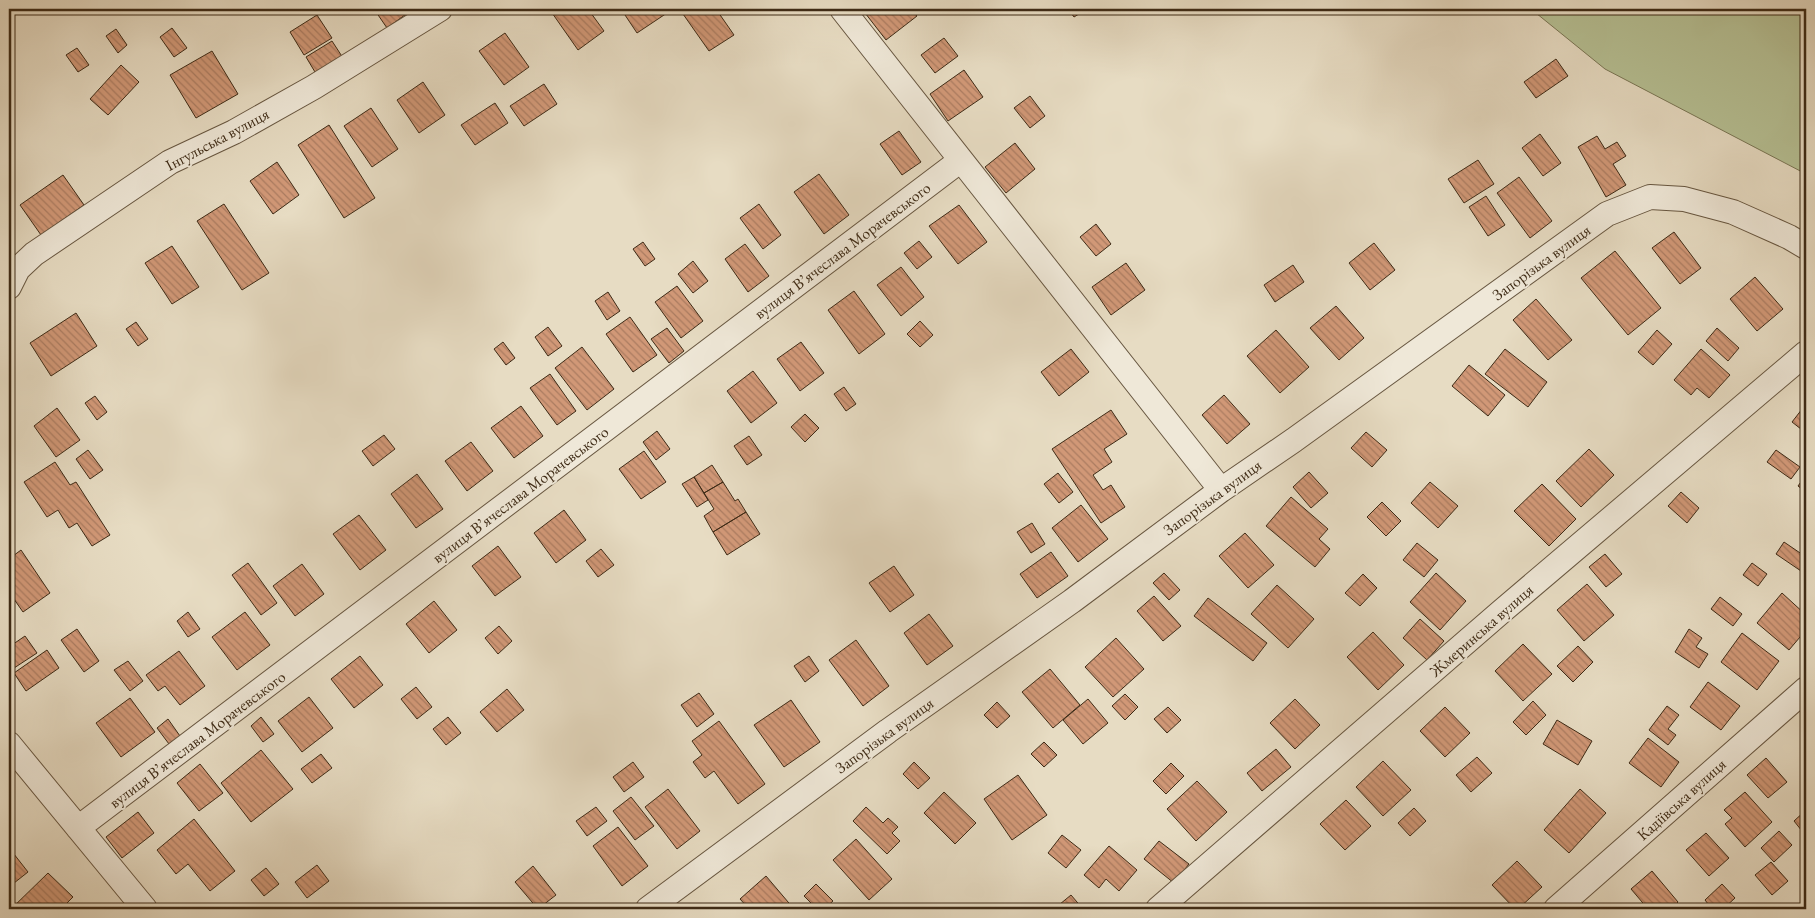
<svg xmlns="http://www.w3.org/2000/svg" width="1815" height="918" font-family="'EB Garamond',serif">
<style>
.green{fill:#b6c094;stroke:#7a7655}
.building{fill:url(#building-back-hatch);stroke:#3e2b16}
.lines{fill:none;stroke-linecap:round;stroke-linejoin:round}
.street-casing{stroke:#685741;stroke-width:26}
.street{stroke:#efe8d8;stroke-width:24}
.labels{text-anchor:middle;stroke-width:4;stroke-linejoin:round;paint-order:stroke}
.street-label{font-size:16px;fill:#3e2b16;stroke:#efe8d8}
</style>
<defs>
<pattern id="building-back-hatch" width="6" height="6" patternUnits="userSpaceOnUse" patternTransform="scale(1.25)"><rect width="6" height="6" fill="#d19877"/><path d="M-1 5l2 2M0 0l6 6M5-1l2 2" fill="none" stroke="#ab7c61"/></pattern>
</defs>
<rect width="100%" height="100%" fill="#e7dcc3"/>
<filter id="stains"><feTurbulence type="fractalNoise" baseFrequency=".004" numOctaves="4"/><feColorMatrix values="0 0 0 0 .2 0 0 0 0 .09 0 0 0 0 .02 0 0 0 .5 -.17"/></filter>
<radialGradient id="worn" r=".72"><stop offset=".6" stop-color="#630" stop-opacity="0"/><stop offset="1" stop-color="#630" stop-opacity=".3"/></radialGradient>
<!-- green -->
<path class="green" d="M1531 9H1806V174L1605 69Z"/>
<!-- building -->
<path class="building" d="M374 9H413L387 28Z
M551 9H588L604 31 578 50 550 10Z
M621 9H673L637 33Z
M691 9H716L734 35 709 51 683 14Z
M862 9H911L917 16 886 40Z
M1068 9H1087L1074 17Z
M317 15 332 38 304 55 290 32Z
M172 28 187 48 174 57 160 37Z
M116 29 127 45 118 53 106 36Z
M505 33 529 67 504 85 479 51Z
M944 38 958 56 935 73 921 55Z
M332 41 345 61 318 77 306 57Z
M77 48 89 65 78 72 66 55Z
M212 51 238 94 196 118 170 75Z
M1556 59 1568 76 1536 98 1524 82Z
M121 65 139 82 108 115 90 99Z
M964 70 983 97 948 121 930 94Z
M423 82 445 115 419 133 397 100Z
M544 84 557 104 524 126 510 106Z
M1030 96 1045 116 1030 128 1014 108Z
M495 103 508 123 475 145 461 125Z
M371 108 398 149 372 167 344 126Z
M329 125 375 198 344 218 298 145Z
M899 131 921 162 902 175 880 144Z
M1540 134 1561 163 1543 176 1522 148Z
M1597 136 1605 149 1617 142 1626 156 1613 164 1626 185 1606 197 1578 147Z
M1015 143 1035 169 1006 193 985 167Z
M1478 160 1494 184 1464 203 1448 179Z
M277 162 299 195 273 214 250 181Z
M819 174 849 215 824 234 794 192Z
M63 175 84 205 41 235 20 205Z
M1519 177 1552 221 1530 238 1497 193Z
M1486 196 1505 225 1488 236 1469 207Z
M224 204 269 273 242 290 197 221Z
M759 204 781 235 763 249 740 218Z
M959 205 987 242 958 264 929 226Z
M1096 224 1111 244 1096 256 1080 237Z
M1674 232 1701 268 1680 284 1652 248Z
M919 241 932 257 917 269 904 253Z
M643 242 655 259 645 266 633 249Z
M1374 243 1395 270 1370 290 1349 263Z
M745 244 769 276 748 292 725 259Z
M172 246 199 287 172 304 145 263Z
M1615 251 1661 308 1628 335 1581 278Z
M693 261 708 281 693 293 678 274Z
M1126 263 1145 290 1111 315 1092 287Z
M1293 265 1304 282 1275 302 1264 285Z
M901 267 924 297 901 316 877 285Z
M1755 277 1783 309 1757 331 1730 299Z
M677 286 703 321 681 338 655 302Z
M854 291 885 334 859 354 828 310Z
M608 292 620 311 607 320 595 301Z
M1536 299 1572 340 1548 360 1513 320Z
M1336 306 1364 338 1339 360 1310 328Z
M76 313 97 346 51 376 30 343Z
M630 317 657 355 633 372 606 334Z
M920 321 933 335 920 347 907 334Z
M136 322 148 339 138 346 126 329Z
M548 327 562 346 548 356 535 337Z
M667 328 684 351 669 363 651 339Z
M1717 328 1739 348 1728 361 1706 341Z
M1276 330 1309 367 1280 393 1247 356Z
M1657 330 1672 344 1653 365 1638 352Z
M503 342 515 358 506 365 494 349Z
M801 342 824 373 800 391 777 359Z
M582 347 614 389 587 410 555 368Z
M1071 349 1089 372 1059 396 1041 372Z
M1505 349 1547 382 1528 407 1485 374Z
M1701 349 1730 375 1709 398 1697 388 1691 395 1674 380Z
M1469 365 1505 395 1488 416 1452 386Z
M753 371 777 403 751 423 727 391Z
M550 374 576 411 557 425 530 388Z
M844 387 856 404 846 411 834 394Z
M1224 395 1250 424 1227 444 1202 415Z
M95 396 107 412 97 420 85 403Z
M1806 404V433L1792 422Z
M521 406 543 436 514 458 491 428Z
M57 408 80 440 56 457 34 426Z
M1111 410 1127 434 1104 449 1112 462 1093 475 1103 490 1111 485 1125 507 1101 523 1052 449Z
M805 414 819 428 805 442 791 427Z
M657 431 670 449 656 460 643 442Z
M1366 432 1387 450 1372 467 1351 448Z
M384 435 395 449 373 466 362 451Z
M749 436 762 455 747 465 734 446Z
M471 442 493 471 467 491 445 461Z
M1589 449 1614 475 1581 507 1556 481Z
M88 450 103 470 90 479 76 459Z
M1776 450 1800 467 1791 479 1767 462Z
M644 451 666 482 641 499 619 469Z
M55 462 70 485 76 482 110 535 92 546 77 523 69 528 58 510 47 517 24 482Z
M712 465 723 482 704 493 694 477Z
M1309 472 1328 493 1311 508 1293 487Z
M1058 473 1073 492 1059 503 1044 484Z
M417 474 443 509 416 528 391 494Z
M1806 475V492L1798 486Z
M694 477 708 500 697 507 682 484Z
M723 482 735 501 738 499 746 512 713 532 704 516 714 509 704 493Z
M1430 482 1458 506 1438 528 1411 503Z
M1542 484 1576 519 1549 546 1514 511Z
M1681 492 1699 508 1687 523 1668 506Z
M1291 497 1328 529 1319 539 1330 549 1315 567 1266 526Z
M1382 502 1401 521 1386 536 1367 517Z
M1081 505 1108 539 1078 562 1052 528Z
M564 510 586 540 556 563 534 533Z
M746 512 760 534 727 555 713 532Z
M359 515 386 550 360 570 333 534Z
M1032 523 1045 544 1031 553 1017 532Z
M1245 533 1274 565 1248 588 1219 556Z
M1784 542 1806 557V562L1801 571 1776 554Z
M1417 543 1438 560 1424 577 1403 560Z
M498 546 521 577 495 596 472 566Z
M601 549 614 565 598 577 586 561Z
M21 550 50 593 23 612 9 592V559Z
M1051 552 1068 576 1037 598 1020 574Z
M1605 554 1622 574 1606 587 1589 567Z
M248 563 277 603 261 615 232 575Z
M1752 563 1767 574 1758 586 1743 575Z
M302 564 324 594 295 616 273 586Z
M894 566 914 595 890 612 869 583Z
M1164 573 1180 590 1169 600 1153 583Z
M1436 573 1466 601 1440 630 1410 602Z
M1363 574 1377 588 1360 606 1345 593Z
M1587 584 1614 615 1584 641 1557 610Z
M1277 585 1314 619 1288 648 1251 614Z
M1782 593 1806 615V630L1789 650 1757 623Z
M1154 596 1181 626 1163 641 1137 611Z
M1720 597 1742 614 1733 626 1711 609Z
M1208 598 1267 643 1253 661 1194 616Z
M434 601 457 630 429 653 406 624Z
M188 612 200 629 188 637 177 621Z
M245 612 270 645 237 670 212 637Z
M929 614 953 646 927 665 904 633Z
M1420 619 1444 641 1427 660 1403 638Z
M499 626 512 641 498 654 485 638Z
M77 629 99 661 84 672 61 640Z
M1689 629 1702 638 1696 647 1708 654 1699 668 1675 652Z
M1373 632 1404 665 1378 690 1347 657Z
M1742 633 1779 661 1757 690 1721 662Z
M25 636 37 653 11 670 9 668V647Z
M1116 638 1144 669 1113 697 1085 667Z
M856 640 889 686 863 706 829 660Z
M1523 644 1552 674 1523 701 1495 671Z
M1578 646 1593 662 1573 682 1557 666Z
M47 650 59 668 26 691 14 673Z
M179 651 205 686 180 705 165 686 158 691 146 675Z
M360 656 383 685 354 708 331 679Z
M809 656 819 671 805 682 794 666Z
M128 661 143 681 130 691 114 670Z
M1050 669 1080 705 1053 728 1022 692Z
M1708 682 1740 706 1721 730 1690 707Z
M416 687 432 707 417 719 401 699Z
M507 689 524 710 497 732 480 712Z
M699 693 714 714 697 727 681 705Z
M1125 694 1138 707 1125 720 1112 706Z
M309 697 333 728 302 752 278 721Z
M130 698 155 732 121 757 96 723Z
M1088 699 1108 723 1083 744 1063 720Z
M1295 699 1320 725 1295 749 1270 723Z
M791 700 820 742 784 767 754 725Z
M1533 701 1546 715 1526 735 1513 722Z
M997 702 1010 716 997 728 984 715Z
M1667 706 1679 715 1668 729 1676 735 1668 745 1649 730Z
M1168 707 1181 720 1167 733 1154 719Z
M1445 707 1470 733 1445 757 1420 731Z
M261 717 274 734 263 742 251 726Z
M448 717 461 733 446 745 433 729Z
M168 719 180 736 169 744 157 728Z
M1557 720 1592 741 1578 765 1543 744Z
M719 721 765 784 738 804 714 771 705 778 693 762 702 755 692 741Z
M1648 738 1679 762 1661 787 1629 763Z
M1044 742 1057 755 1044 767 1031 754Z
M1276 749 1291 767 1262 791 1247 773Z
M261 750 293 789 251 822 221 783Z
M321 754 332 768 312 783 301 769Z
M1477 757 1492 773 1471 792 1456 775Z
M1766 758 1787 782 1768 798 1747 775Z
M1383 761 1411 790 1383 816 1356 787Z
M633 762 644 777 624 792 613 777Z
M914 762 930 778 918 789 903 774Z
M1171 763 1184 776 1166 794 1153 781Z
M200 764 223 793 199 811 177 783Z
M1018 775 1047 815 1012 840 984 799Z
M1197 781 1227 812 1196 841 1167 809Z
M668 789 700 831 677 849 645 807Z
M1580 789 1606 813 1569 853 1544 830Z
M944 792 976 823 955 844 924 813Z
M1745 792 1772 822 1745 847 1725 824 1732 818 1724 810Z
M631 797 654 826 635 840 613 811Z
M1346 800 1371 826 1345 850 1320 824Z
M596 807 607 821 587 836 576 821Z
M866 807 883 823 888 818 898 827 892 833 900 841 887 854 853 821Z
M1414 808 1426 821 1410 836 1398 823Z
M1806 810V836L1794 821Z
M138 812 154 833 122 858 106 837Z
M194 819 235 871 210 891 188 864 176 874 157 850Z
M618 827 648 866 622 886 593 846Z
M1779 831 1792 845 1774 862 1761 848Z
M1706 833 1729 858 1709 876 1686 850Z
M1062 835 1081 850 1066 868 1048 853Z
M856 839 892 879 869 900 833 860Z
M1159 841 1189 864 1174 883 1144 859Z
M1109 846 1137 870 1119 891 1106 879 1099 888 1084 875Z
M10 849 28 872 9 887V850Z
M1517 861 1542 887 1518 909H1515L1492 885Z
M1771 862 1788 881 1772 895 1755 875Z
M317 865 329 881 307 898 295 882Z
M533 866 556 895 538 909 515 882Z
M266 868 279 884 264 896 251 880Z
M1652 871 1678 902 1671 909H1648L1631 889Z
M48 873 73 897 61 909H11Z
M766 876 794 909H749L740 899Z
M816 884 833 901 824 909H817L804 896Z
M1722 884 1735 898 1723 909H1712L1705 900Z
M1071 895 1083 909H1054Z"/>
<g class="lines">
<!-- street casing -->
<g class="street-casing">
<path id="street" d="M842 9 1221 490
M9 287 18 269 34 254 170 162 234 132 314 87 440 9
M9 744 145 909
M78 828 961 160
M648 909 888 731 1072 601 1221 490 1294 440 1607 214 1650 197 1684 199 1733 212 1789 237 1806 247
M1158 909 1502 611 1806 353
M1556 909 1806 689"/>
</g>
<!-- street -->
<use href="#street" class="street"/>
</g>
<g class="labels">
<!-- street labels -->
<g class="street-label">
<text transform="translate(217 139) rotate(-28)" y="6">Інгульська вулиця</text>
<text transform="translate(842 250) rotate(-37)" y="6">вулиця В’ячеслава Морачевського</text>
<text transform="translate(1541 262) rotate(-36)" y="6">Запорізька вулиця</text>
<text transform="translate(520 494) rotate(-37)" y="6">вулиця В’ячеслава Морачевського</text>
<text transform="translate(1212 497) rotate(-36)" y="6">Запорізька вулиця</text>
<text transform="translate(1481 630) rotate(-41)" y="6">Жмеринська вулиця</text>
<text transform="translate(884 735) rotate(-36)" y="6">Запорізька вулиця</text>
<text transform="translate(197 739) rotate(-37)" y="6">вулиця В’ячеслава Морачевського</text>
<text transform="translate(1681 799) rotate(-42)" y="6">Кадіївська вулиця</text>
</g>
</g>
<!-- margin -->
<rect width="1815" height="918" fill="none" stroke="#e7dcc3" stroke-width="30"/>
<rect x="10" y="10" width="1795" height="898" fill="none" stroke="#3e2b16" stroke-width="2.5"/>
<rect x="15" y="15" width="1785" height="888" fill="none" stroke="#3e2b16"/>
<rect width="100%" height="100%" filter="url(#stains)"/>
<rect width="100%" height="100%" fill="url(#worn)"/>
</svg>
